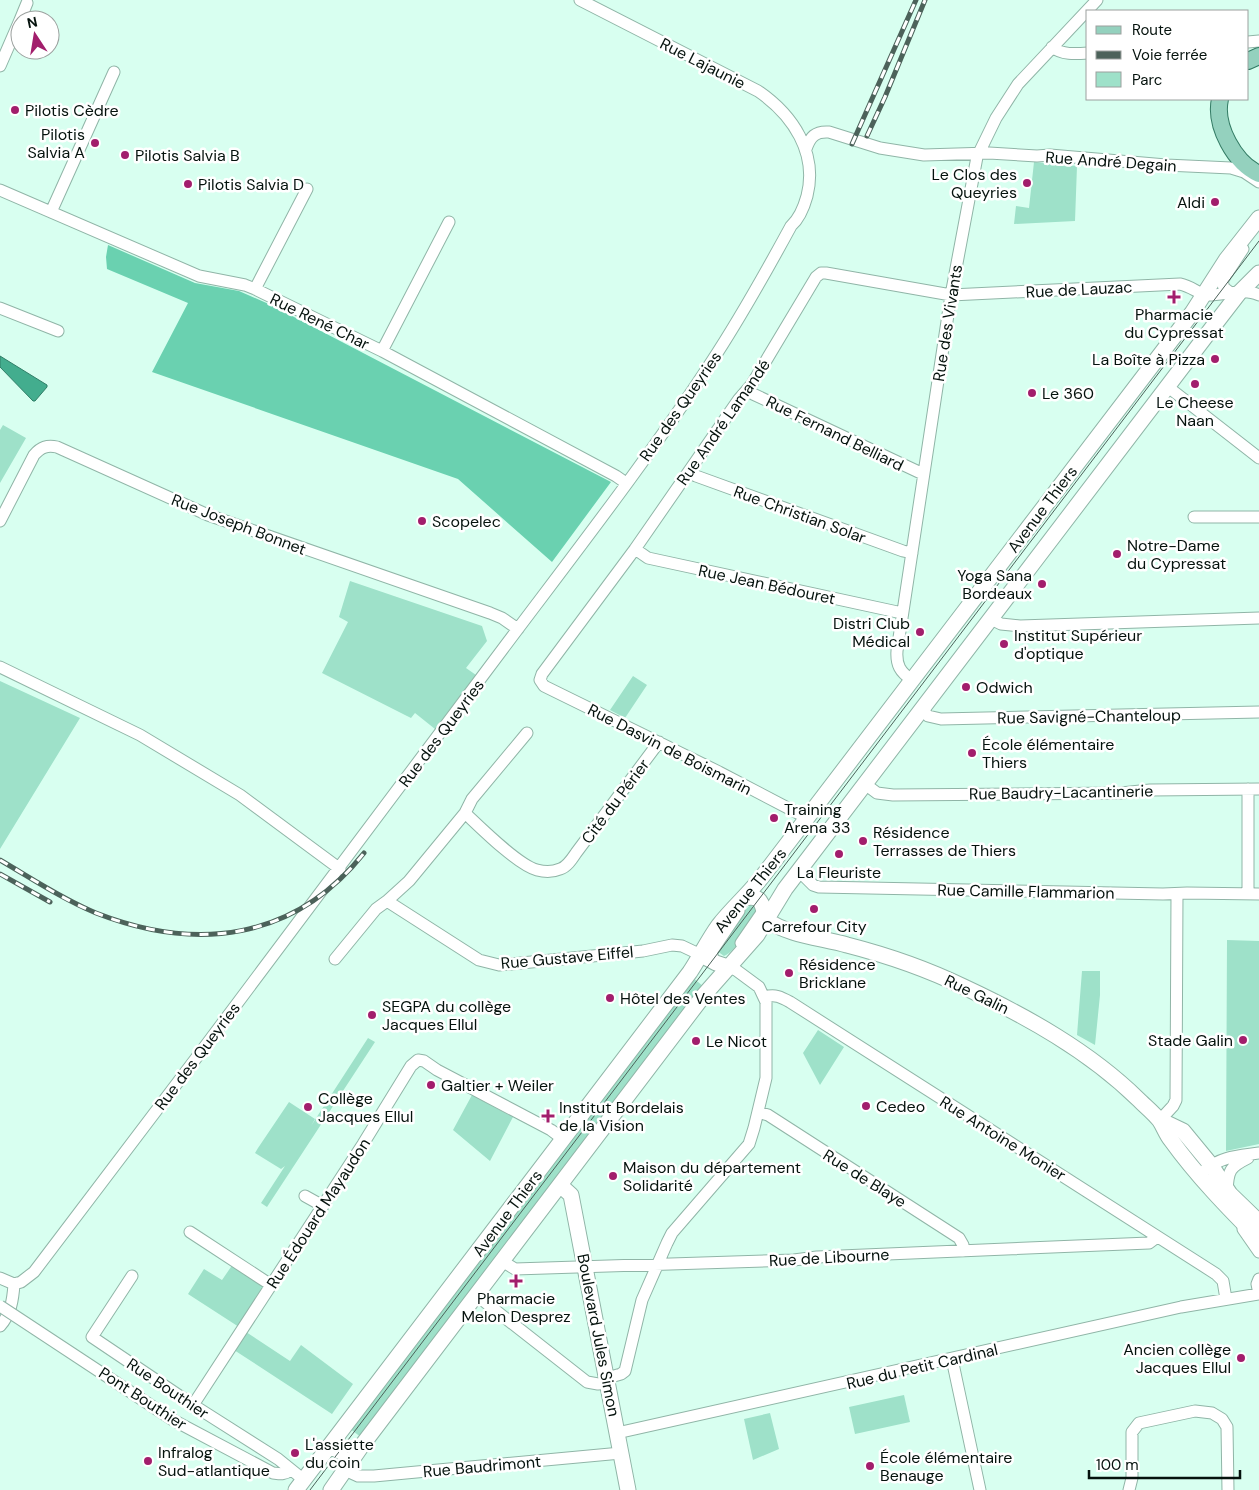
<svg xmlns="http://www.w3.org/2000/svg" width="1259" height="1490" font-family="'DM Sans',sans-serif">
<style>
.green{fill:#9ee1c9}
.forest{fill:#6ad1b0}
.water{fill:#43ad8e;stroke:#307e67}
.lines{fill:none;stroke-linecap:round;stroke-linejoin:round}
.street-casing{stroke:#90b5a7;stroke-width:13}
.secondary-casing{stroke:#90b5a7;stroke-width:17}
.primary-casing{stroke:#337b64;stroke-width:18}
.street{stroke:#fff;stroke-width:11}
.secondary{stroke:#fff;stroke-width:15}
.primary{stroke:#94d1be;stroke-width:16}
.tram{stroke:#4c625a;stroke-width:1}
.rail-casing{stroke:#4c625a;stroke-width:5}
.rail{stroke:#fff;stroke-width:3;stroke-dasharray:9;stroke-linecap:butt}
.street-bridge-casing{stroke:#90b5a7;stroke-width:13;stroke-linecap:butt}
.street-bridge{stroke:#fff;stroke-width:11}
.poi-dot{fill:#a21e6c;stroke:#fff;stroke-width:2}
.labels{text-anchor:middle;stroke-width:5;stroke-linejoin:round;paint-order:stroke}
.street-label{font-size:16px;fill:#05120d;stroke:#fff}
.poi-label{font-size:16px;fill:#05120d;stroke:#fff;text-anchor:start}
</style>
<rect width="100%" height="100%" fill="#d8fff0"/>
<!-- green -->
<path class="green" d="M1034 162 1077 166 1075 221 1014 224 1016 206 1029 208Z
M3 425 26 438 0 483V430Z
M350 581 482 626 487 641 466 668 476 675 435 729 415 713 411 718 405 715 322 673 348 622 339 617Z
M633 676 647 685 625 718 610 710Z
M0 681 80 718 0 849Z
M750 905 759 910C750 924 738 950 724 956L717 951 734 922Z
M1227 940 1259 941V1144L1226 1151Z
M1082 971H1100V995L1095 1045 1077 1035Z
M692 977 704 987 362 1438 349 1428Z
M818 1030 844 1047 820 1085 803 1053Z
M368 1038 375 1042 267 1207 261 1203 285 1166 281 1169 255 1153 258 1148 289 1102 315 1119 311 1126Z
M472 1095 513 1117 490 1161 453 1130Z
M233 1264 267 1285 239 1327 188 1294 204 1269 222 1280Z
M246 1332 290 1361 301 1345 353 1384 332 1414 234 1350Z
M904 1395 910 1422 855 1434 849 1407Z
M770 1413 779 1449 753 1460 744 1419Z"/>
<!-- forest -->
<path class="forest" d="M108 245 195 283 239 291 271 305 611 482 552 562 458 479 152 372 188 303 107 269 106 257Z"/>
<!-- water -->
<path class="water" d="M0 356 47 385V387L35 401H33L0 367Z"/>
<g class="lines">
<!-- street casing -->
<g class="street-casing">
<path id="street" d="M20 20 27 3
M1248 42 1259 41
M1052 47C1062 55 1075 54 1088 53
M0 66 20 20
M806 149C810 137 815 131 829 132L880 148 924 155 989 153 1037 156 1050 155 1166 165 1231 168 1244 172 1259 182
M0 190 199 276 245 285 255 289 382 351 616 476 626 483
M51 212 114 72
M255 289 307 189
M1232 294 1224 288 1222 281 1243 249
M0 308 58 331
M382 351 449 222
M1168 387 1259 458
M748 390 753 394 923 474
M689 472 696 476 903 551 912 553
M1194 517H1259
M0 521 34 455C41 447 47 445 57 447L208 515 490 613 502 618 518 629
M635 549 648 558 902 613
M991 619 1001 624 1020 626 1259 618
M0 667 140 735 240 795 340 869
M912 680C900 672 896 665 897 651L951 295 977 157 996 118 1018 84 1097 0
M922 709 928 716 941 719 1259 712
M527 733 472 799 465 813 409 881 387 901 479 960 499 965 511 964 643 951 672 945 682 946 701 955
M865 784 877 793 893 795 1121 793 1150 790 1259 789
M1248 789V894
M465 813C481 828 518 865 537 870 545 872 553 872 560 869 567 867 572 859 576 853L659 742
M807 818 719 772 544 686 540 680 542 674 635 549 739 399 752 384 816 277 821 273H826L951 295 1180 284C1191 286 1199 294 1206 295 1223 296 1244 287 1259 295
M799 871 813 885 819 887 1163 894 1187 893 1259 894
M741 943 763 911
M335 959 376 909 387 901
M712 961V951L739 911
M765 997C775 994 781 997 790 1002L1216 1274 1223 1281 1226 1299
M758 1112 768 1115 959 1238 963 1245V1251
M1160 1120 1173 1106 1176 1100 1177 894
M1205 1170C1222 1156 1238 1156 1259 1153
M1227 1191C1228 1170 1230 1167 1248 1158
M305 1196 323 1206
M1243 1229 1259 1252
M190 1232 271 1285
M502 1261 515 1269 794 1260 817 1257 1149 1243 1157 1237
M132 1276 92 1337 193 1405 278 1459 304 1480
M0 1278 14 1284
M14 1284 21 1282 34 1272C186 1072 337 872 487 670 563 568 643 467 712 361 741 317 766 272 791 226 800 218 804 207 807 196 818 153 793 115 758 91L580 0
M1259 1294 1257 1284 1259 1279
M476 1295 587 1382 598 1384 608 1383
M0 1326C11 1314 13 1299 14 1284
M952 1359 980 1490
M607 1378 621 1374 625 1371 642 1300 667 1243 672 1233 749 1144 754 1128 766 1078V1002L759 987 736 970 728 967 731 962
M193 1405 363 1144 411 1066 418 1060 424 1061 437 1070 551 1130 563 1139
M173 1420 273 1473C281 1474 284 1475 291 1470
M617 1433 1181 1307 1259 1294
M325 1452 333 1450 343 1455 345 1470 358 1476H374L621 1453
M1129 1490 1132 1478V1432L1139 1423 1195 1411 1212 1413 1222 1419 1227 1427 1228 1490"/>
</g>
<!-- secondary casing -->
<g class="secondary-casing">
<path id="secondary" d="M744 898C764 894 761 906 767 920
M767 920C787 935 823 938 847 945 886 955 927 969 964 987 1026 1016 1089 1051 1138 1099 1145 1106 1154 1113 1160 1121 1164 1127 1166 1134 1171 1140 1197 1176 1228 1208 1259 1239
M701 955 716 963 728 967
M1160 1120 1183 1131 1211 1165 1230 1194 1259 1222
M560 1185 571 1195 628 1490
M296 1490 690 972C700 957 708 940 719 925 733 907 751 892 765 873L1192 313 1226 260 1259 218
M331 1490 363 1444 704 995 757 935 785 889 1212 328 1239 293 1259 273"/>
</g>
<!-- primary casing -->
<g class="primary-casing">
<path id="primary" d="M1248 61 1259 56
M1220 99C1214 126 1235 163 1259 174"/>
</g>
<!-- street -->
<use href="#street" class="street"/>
<!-- secondary -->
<use href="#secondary" class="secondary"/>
<!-- primary -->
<use href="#primary" class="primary"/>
<!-- tram -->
<path class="tram" d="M310 1490 1259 241"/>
<!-- rail casing -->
<g class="rail-casing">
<path id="rail" d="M867 136 885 97 925 0
M852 144 916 0
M0 860C31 878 62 899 96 913 196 952 294 941 364 853
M0 874 50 902"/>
</g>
<!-- rail -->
<use href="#rail" class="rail"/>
<!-- street-bridge casing -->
<g class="street-bridge-casing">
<path id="street-bridge" d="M0 1306 173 1420"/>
</g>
<!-- street-bridge -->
<use href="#street-bridge" class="street-bridge"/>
</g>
<!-- markers -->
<g class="poi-dot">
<circle cx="15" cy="110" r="5"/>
<circle cx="95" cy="143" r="5"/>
<circle cx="125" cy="155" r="5"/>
<circle cx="1027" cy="183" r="5"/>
<circle cx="188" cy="184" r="5"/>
<circle cx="1215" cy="202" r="5"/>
<path d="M1171.5 289.5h5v5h5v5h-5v5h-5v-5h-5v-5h5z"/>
<circle cx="1215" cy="359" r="5"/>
<circle cx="1195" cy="384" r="5"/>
<circle cx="1032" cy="393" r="5"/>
<circle cx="422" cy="521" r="5"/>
<circle cx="1117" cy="554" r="5"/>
<circle cx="1042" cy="584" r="5"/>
<circle cx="920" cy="632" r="5"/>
<circle cx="1004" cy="644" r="5"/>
<circle cx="966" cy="687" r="5"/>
<circle cx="972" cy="753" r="5"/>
<circle cx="774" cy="818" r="5"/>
<circle cx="863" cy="841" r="5"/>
<circle cx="839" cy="854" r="5"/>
<circle cx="814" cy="909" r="5"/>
<circle cx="789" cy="973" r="5"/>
<circle cx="610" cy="998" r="5"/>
<circle cx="372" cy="1015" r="5"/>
<circle cx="1243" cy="1040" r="5"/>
<circle cx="696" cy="1041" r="5"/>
<circle cx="431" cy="1085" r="5"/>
<circle cx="866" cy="1106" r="5"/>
<circle cx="308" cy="1107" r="5"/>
<path d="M545.5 1108.5h5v5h5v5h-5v5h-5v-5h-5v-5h5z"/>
<circle cx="613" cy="1176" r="5"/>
<path d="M513.5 1273.5h5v5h5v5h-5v5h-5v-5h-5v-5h5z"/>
<circle cx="1241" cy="1358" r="5"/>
<circle cx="295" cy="1453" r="5"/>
<circle cx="148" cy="1461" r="5"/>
<circle cx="870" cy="1466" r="5"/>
</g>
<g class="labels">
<!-- street labels -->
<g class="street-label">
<text transform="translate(703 63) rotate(27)" y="6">Rue Lajaunie</text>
<text transform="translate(1111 161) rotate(4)" y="6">Rue André Degain</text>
<text transform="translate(1079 289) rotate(-3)" y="6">Rue de Lauzac</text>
<text transform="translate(320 321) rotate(26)" y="6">Rue René Char</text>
<text transform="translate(947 323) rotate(-81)" y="6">Rue des Vivants</text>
<text transform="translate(680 406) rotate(-55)" y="6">Rue des Queyries</text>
<text transform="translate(723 422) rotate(-55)" y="6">Rue André Lamandé</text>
<text transform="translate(835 433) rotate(26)" y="6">Rue Fernand Belliard</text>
<text transform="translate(1042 509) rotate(-53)" y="6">Avenue Thiers</text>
<text transform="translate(800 514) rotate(20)" y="6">Rue Christian Solar</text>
<text transform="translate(239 524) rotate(21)" y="6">Rue Joseph Bonnet</text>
<text transform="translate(767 584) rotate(12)" y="6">Rue Jean Bédouret</text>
<text transform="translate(1089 716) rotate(-1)" y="6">Rue Savigné-Chanteloup</text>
<text transform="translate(441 733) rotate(-53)" y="6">Rue des Queyries</text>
<text transform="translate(670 749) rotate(27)" y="6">Rue Dasvin de Boismarin</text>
<text transform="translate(1061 792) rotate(-1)" y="6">Rue Baudry-Lacantinerie</text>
<text transform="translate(615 801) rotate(-53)" y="6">Cité du Périer</text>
<text transform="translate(750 890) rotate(-51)" y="6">Avenue Thiers</text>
<text transform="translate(1026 891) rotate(1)" y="6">Rue Camille Flammarion</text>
<text transform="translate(567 957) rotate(-5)" y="6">Rue Gustave Eiffel</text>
<text transform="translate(977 994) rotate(26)" y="6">Rue Galin</text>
<text transform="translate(197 1056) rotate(-53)" y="6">Rue des Queyries</text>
<text transform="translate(1003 1138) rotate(32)" y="6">Rue Antoine Monier</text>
<text transform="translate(865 1178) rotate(32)" y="6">Rue de Blaye</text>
<text transform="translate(318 1213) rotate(-57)" y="6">Rue Édouard Mayaudon</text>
<text transform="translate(507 1213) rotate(-53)" y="6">Avenue Thiers</text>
<text transform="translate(829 1257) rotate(-3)" y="6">Rue de Libourne</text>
<text transform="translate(599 1335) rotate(79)" y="6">Boulevard Jules Simon</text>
<text transform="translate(922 1366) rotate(-13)" y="6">Rue du Petit Cardinal</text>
<text transform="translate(168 1388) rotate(34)" y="6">Rue Bouthier</text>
<text transform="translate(143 1398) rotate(33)" y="6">Pont Bouthier</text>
<text transform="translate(482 1466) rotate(-5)" y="6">Rue Baudrimont</text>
</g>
<!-- poi labels -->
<g class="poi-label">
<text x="25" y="116">Pilotis Cèdre</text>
<text x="85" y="140" text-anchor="end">Pilotis<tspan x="85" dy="18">Salvia A</tspan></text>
<text x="135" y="161">Pilotis Salvia B</text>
<text x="1017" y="180" text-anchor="end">Le Clos des<tspan x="1017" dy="18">Queyries</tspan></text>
<text x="198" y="190">Pilotis Salvia D</text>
<text x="1205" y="208" text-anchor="end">Aldi</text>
<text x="1174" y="320" text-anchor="middle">Pharmacie<tspan x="1174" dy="18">du Cypressat</tspan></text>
<text x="1205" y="365" text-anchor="end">La Boîte à Pizza</text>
<text x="1042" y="399">Le 360</text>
<text x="1195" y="408" text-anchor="middle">Le Cheese<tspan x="1195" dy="18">Naan</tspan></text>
<text x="432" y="527">Scopelec</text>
<text x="1127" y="551">Notre-Dame<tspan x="1127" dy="18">du Cypressat</tspan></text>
<text x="1032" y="581" text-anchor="end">Yoga Sana<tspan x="1032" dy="18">Bordeaux</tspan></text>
<text x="910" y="629" text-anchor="end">Distri Club<tspan x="910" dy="18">Médical</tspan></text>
<text x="1014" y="641">Institut Supérieur<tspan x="1014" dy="18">d'optique</tspan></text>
<text x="976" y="693">Odwich</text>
<text x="982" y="750">École élémentaire<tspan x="982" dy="18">Thiers</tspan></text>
<text x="784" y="815">Training<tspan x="784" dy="18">Arena 33</tspan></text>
<text x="873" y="838">Résidence<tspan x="873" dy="18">Terrasses de Thiers</tspan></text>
<text x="839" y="878" text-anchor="middle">La Fleuriste</text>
<text x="814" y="932" text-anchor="middle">Carrefour City</text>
<text x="799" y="970">Résidence<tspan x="799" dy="18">Bricklane</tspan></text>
<text x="620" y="1004">Hôtel des Ventes</text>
<text x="382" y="1012">SEGPA du collège<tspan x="382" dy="18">Jacques Ellul</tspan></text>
<text x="1233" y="1046" text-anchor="end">Stade Galin</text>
<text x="706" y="1047">Le Nicot</text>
<text x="441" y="1091">Galtier + Weiler</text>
<text x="318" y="1104">Collège<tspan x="318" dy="18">Jacques Ellul</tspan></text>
<text x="876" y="1112">Cedeo</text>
<text x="559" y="1113">Institut Bordelais<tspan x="559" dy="18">de la Vision</tspan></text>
<text x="623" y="1173">Maison du département<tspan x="623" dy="18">Solidarité</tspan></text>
<text x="516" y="1304" text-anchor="middle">Pharmacie<tspan x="516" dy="18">Melon Desprez</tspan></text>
<text x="1231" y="1355" text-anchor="end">Ancien collège<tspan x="1231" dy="18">Jacques Ellul</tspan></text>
<text x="305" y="1450">L'assiette<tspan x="305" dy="18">du coin</tspan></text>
<text x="158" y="1458">Infralog<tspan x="158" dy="18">Sud-atlantique</tspan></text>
<text x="880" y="1463">École élémentaire<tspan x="880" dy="18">Benauge</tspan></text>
</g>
</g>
<!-- legend -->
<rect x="1086" y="10" width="162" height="90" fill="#ffffff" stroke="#9ba09e"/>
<rect x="1096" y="26" width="25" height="8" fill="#94d1be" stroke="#9ba09e"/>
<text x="1132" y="35" font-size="15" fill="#05120d">Route</text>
<rect x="1096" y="51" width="25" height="8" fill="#4c625a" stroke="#9ba09e"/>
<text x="1132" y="60" font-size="15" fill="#05120d">Voie ferrée</text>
<rect x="1096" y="72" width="25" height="15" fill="#9ee1c9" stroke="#9ba09e"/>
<text x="1132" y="85" font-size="15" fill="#05120d">Parc</text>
<!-- north arrow -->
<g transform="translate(35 35) rotate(348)"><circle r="24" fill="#ffffff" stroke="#9ba09e"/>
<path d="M0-4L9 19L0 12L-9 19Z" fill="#a21e6c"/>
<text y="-8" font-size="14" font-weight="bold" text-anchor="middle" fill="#05120d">N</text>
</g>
<!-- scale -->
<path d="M1089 1470v8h151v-8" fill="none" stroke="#05120d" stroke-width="2.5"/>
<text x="1096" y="1470" font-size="15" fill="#05120d" stroke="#ffffff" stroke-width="4" paint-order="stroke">100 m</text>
</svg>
